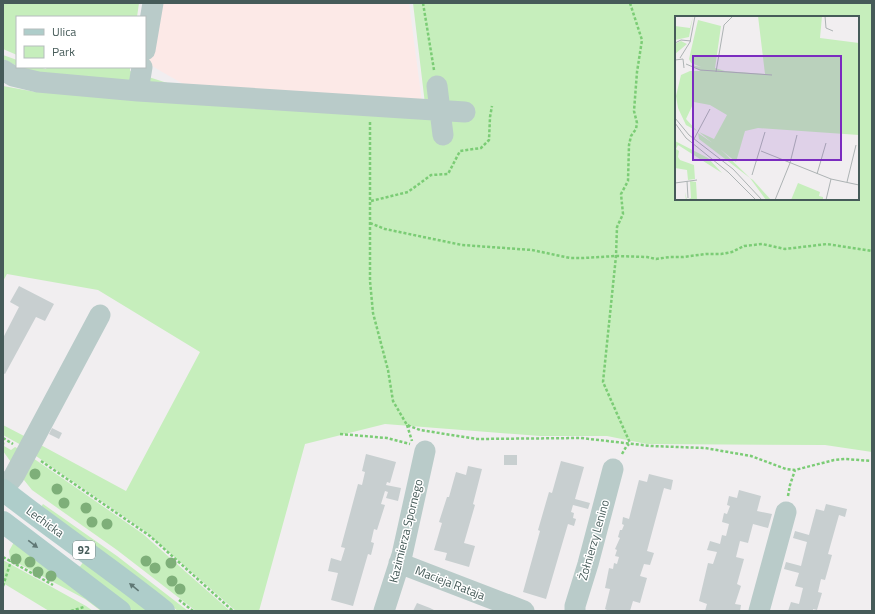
<svg xmlns="http://www.w3.org/2000/svg" width="875" height="614" font-family="'Titillium Web',sans-serif">
<style>
.commercial{fill:#fce9e7}
.green{fill:#c6eebc;fill-rule:evenodd}
.building{fill:#c8cfd0}
.lines{fill:none;stroke-linecap:round;stroke-linejoin:round}
.path{stroke:#7bcc75;stroke-width:2.5;stroke-dasharray:3 2;stroke-linecap:butt}
.minor{stroke:#b9cbc9;stroke-width:21}
.major{stroke:#aecdca;stroke-width:22}
.tree{fill:#7eaf79}
.oneway{fill:#607875}
.labels{text-anchor:middle;stroke-width:3;stroke-linejoin:round;paint-order:stroke}
.shield{fill:#fff;stroke:#7e8c8b;stroke-width:1}
.shield-label{font-size:11px;font-weight:bold;fill:#465b59}
.street-label{font-size:12px;fill:#465b59;stroke:#fff}
.inset-road{fill:none;stroke:#adb3b4;stroke-width:1}
.view{fill:#7b2cbf;fill-opacity:0.15;stroke:#7b2cbf;stroke-width:2}
.inset-edge{fill:none;stroke:#465b59;stroke-width:2}
</style>
<rect width="100%" height="100%" fill="#f1eef0"/>
<!-- commercial -->
<path class="commercial" d="M144 3H409L422 102 185 85 145 62Z"/>
<!-- green -->
<path class="green" d="M3 3H139L137 17H17V55L3 49Z
M413 3H872V452L825 445 647 444 607 436H540L385 424 305 444 259 611H236L145 531 36 456 37 443 126 491 200 352 98 290 7 274 3 281V86L36 92 19 67H39L46 69 47 67H130V71L186 89 425 104ZM676 17H858V199H676Z
M3 55 17 60V66L3 59Z
M3 425 26 437 23 446 3 435Z
M3 441 5 443 4 446 11 450 15 447 21 450 13 465 3 451Z
M30 456 143 534 230 611H196L117 550 32 490 20 475Z
M43 504 117 556 188 611H178L41 507Z
M14 542 104 611H101L85 599 10 559 9 551Z
M3 560 86 606 93 611H49L3 583Z
M84 561 149 611H133L79 568Z"/>
<!-- building -->
<path class="building" d="M19 286 54 304 45 321 36 317 5 374 3 373V338L19 307 10 302Z
M52 428 62 433 59 439 49 434Z
M366 454 396 462 390 483 387 482 386 485 401 488 398 501 386 498 388 492 385 491 381 504 385 505 377 530 374 529 371 542 374 543 371 555 368 554 353 606 331 600 338 573 328 571 331 558 341 561 345 548 341 547 358 484 362 485 365 472 362 471Z
M504 455H517V465H504Z
M561 461 584 467 575 499 590 503 588 509 573 505 571 512 574 513 573 518 576 519 574 526 568 524 546 599 523 592 540 531 538 530 549 492 552 493Z
M468 466 482 469 473 504 475 505 464 543 475 546 469 567 445 560 447 553 434 550 442 523 439 522 447 497H449L456 472 466 475Z
M649 474 673 480 671 490 664 488 647 551 654 553 650 565 644 564 640 576 647 578 640 603 633 601 630 611H609L605 609 610 589 605 588 609 568 613 569 614 563 617 564 619 557 615 556 617 550 615 549 620 538 618 537 620 530H622L624 525 622 524 623 517 629 519 639 480 647 482Z
M739 490 761 496 757 511 772 514 768 528 753 524 748 543 740 541 736 557 744 559 737 584 741 586 735 604 741 605 740 611 729 610V611H705L707 604 699 601 708 563 713 564 717 552 707 550 710 541 720 544 722 535 726 536 729 524 722 522 724 513 727 514 730 506 727 505 729 496 737 498Z
M826 504 847 509 845 517 839 515 828 554 832 555 825 580 821 579 818 592 822 593 817 610 813 609V611H788L791 602 799 604 803 588 795 586 799 573 784 569 786 562 801 566 807 542 793 538 795 531 809 535 816 509 824 511Z
M417 603 430 608 436 611H413Z"/>
<g class="lines">
<!-- path -->
<path class="path" d="M423 3 434 70
M630 3 642 40 637 72 634 111 637 123 636 129 631 136 629 145 628 181 621 194 623 214 617 227 616 256 603 382 630 443
M370 122V281L373 313 388 370 393 401 407 425 420 430 477 439 581 438 651 446 705 448 751 456 786 469 795 470 834 460 845 459 872 461
M371 201 408 192 431 175 448 174 460 151 481 148 489 140 490 117 492 106
M370 223 385 229 462 245 532 250 570 258H584L616 256 647 257 656 259 670 257H683L706 254H721L732 252 744 246 762 244 785 249 827 244 872 251
M407 425 412 441
M340 434 387 438 410 444
M3 438 13 444
M622 454 626 447 629 444
M41 461 150 536 233 611
M788 496 790 485 795 470
M3 557 53 585
M3 586 11 561
M179 600 193 611
M71 611 84 607"/>
<!-- minor -->
<path class="minor" d="M145 50 153 3
M3 70 13 76 38 82 138 91 465 112
M437 86 443 135
M138 91 142 67
M3 490 14 476 100 315
M399 563 524 611
M384 611 402 555 425 451
M575 611V606L588 564 613 469
M759 611 786 512"/>
<!-- major -->
<path class="major" d="M3 490C56 532 112 569 164 611
M3 522 120 611"/>
</g>
<!-- trees -->
<g class="tree">
<circle cx="35" cy="474" r="5.5"/>
<circle cx="57" cy="489" r="5.5"/>
<circle cx="64" cy="503" r="5.5"/>
<circle cx="86" cy="508" r="5.5"/>
<circle cx="92" cy="522" r="5.5"/>
<circle cx="107" cy="524" r="5.5"/>
<circle cx="16" cy="559" r="5.5"/>
<circle cx="146" cy="561" r="5.5"/>
<circle cx="30" cy="562" r="5.5"/>
<circle cx="171" cy="563" r="5.5"/>
<circle cx="155" cy="568" r="5.5"/>
<circle cx="38" cy="572" r="5.5"/>
<circle cx="51" cy="576" r="5.5"/>
<circle cx="172" cy="581" r="5.5"/>
<circle cx="180" cy="589" r="5.5"/>
</g>
<!-- one-way arrows -->
<defs><path id="oneway-solid" d="M-6-.8H1V-3.2L6.5 0L1 3.2V.8H-6Z"/></defs>
<g class="oneway">
<use href="#oneway-solid" transform="translate(33 544) rotate(37)"/>
<use href="#oneway-solid" transform="translate(134 587) rotate(-141)"/>
</g>
<g class="labels">
<!-- shield labels -->
<rect class="shield" x="73" y="541" width="22" height="18" rx="3"/>
<g class="shield-label">
<text x="84" y="554">92</text>
</g>
<!-- street labels -->
<g class="street-label">
<text transform="translate(45 522) rotate(36)" y="4">Lechicka</text>
<text transform="translate(406 531) rotate(-76)" y="4">Kazimierza Spornego</text>
<text transform="translate(594 540) rotate(-74)" y="4">Żołnierzy Lenino</text>
<text transform="translate(450 583) rotate(21)" y="4">Macieja Rataja</text>
</g>
</g>
<!-- overview -->
<g transform="translate(675 16)">
<rect width="184" height="184" fill="#f1eef0"/>
<path d="M18 0 14 21 0 24V10L15 12ZM83 0H147L145 22 184 27V119L83 112 70 115 61 146 24 116 39 123 52 99 35 89 19 86 11 103 22 115 11 109 3 92 1 80 6 59 15 55H26L16 49 26 51 16 47 14 43 23 4 46 10 40 52 50 55 90 58ZM6 25 12 28 0 38V28ZM23 117 42 130 75 162 24 123ZM0 125 33 142 47 157 3 129 1 133 4 135 3 141 5 144 19 149 20 163 13 164 12 154 0 152ZM75 162 78 164 96 184H91ZM15 165 21 166 22 184H11L10 176 12 184 16 182ZM123 167 145 176 144 180 148 181V184H116Z" fill="#c6eebc"/>
<path class="inset-road" d="M150 0 151 12 158 15M0 27 6 24 16 25M5 42 15 26 20 0M0 44 8 43 9 52M11 48 25 54 97 59M41 56 49 9 58 0M0 102 14 119 58 153 87 184M0 107 11 122 53 156 81 184M19 123 35 93M86 135 156 163 184 169M142 158 151 127M77 159 90 116M12 165 13 182M172 166 181 129M0 167 22 164M100 184 115 147 122 119M151 184 156 163"/>
<path class="view" d="M18 40H166V144H18Z"/>
<rect width="184" height="184" class="inset-edge"/>
</g>
<!-- border -->
<rect width="875" height="614" fill="none" stroke="#465b59" stroke-width="8"/>
<!-- legend -->
<rect x="16" y="16" width="130" height="52" fill="#ffffff" stroke="#b5bdbd"/>
<rect x="24" y="29" width="20" height="6" fill="#aecdca" stroke="#b5bdbd"/>
<text x="52" y="36" font-size="12" fill="#465b59">Ulica</text>
<rect x="24" y="46" width="20" height="12" fill="#c6eebc" stroke="#b5bdbd"/>
<text x="52" y="56" font-size="12" fill="#465b59">Park</text>
</svg>
